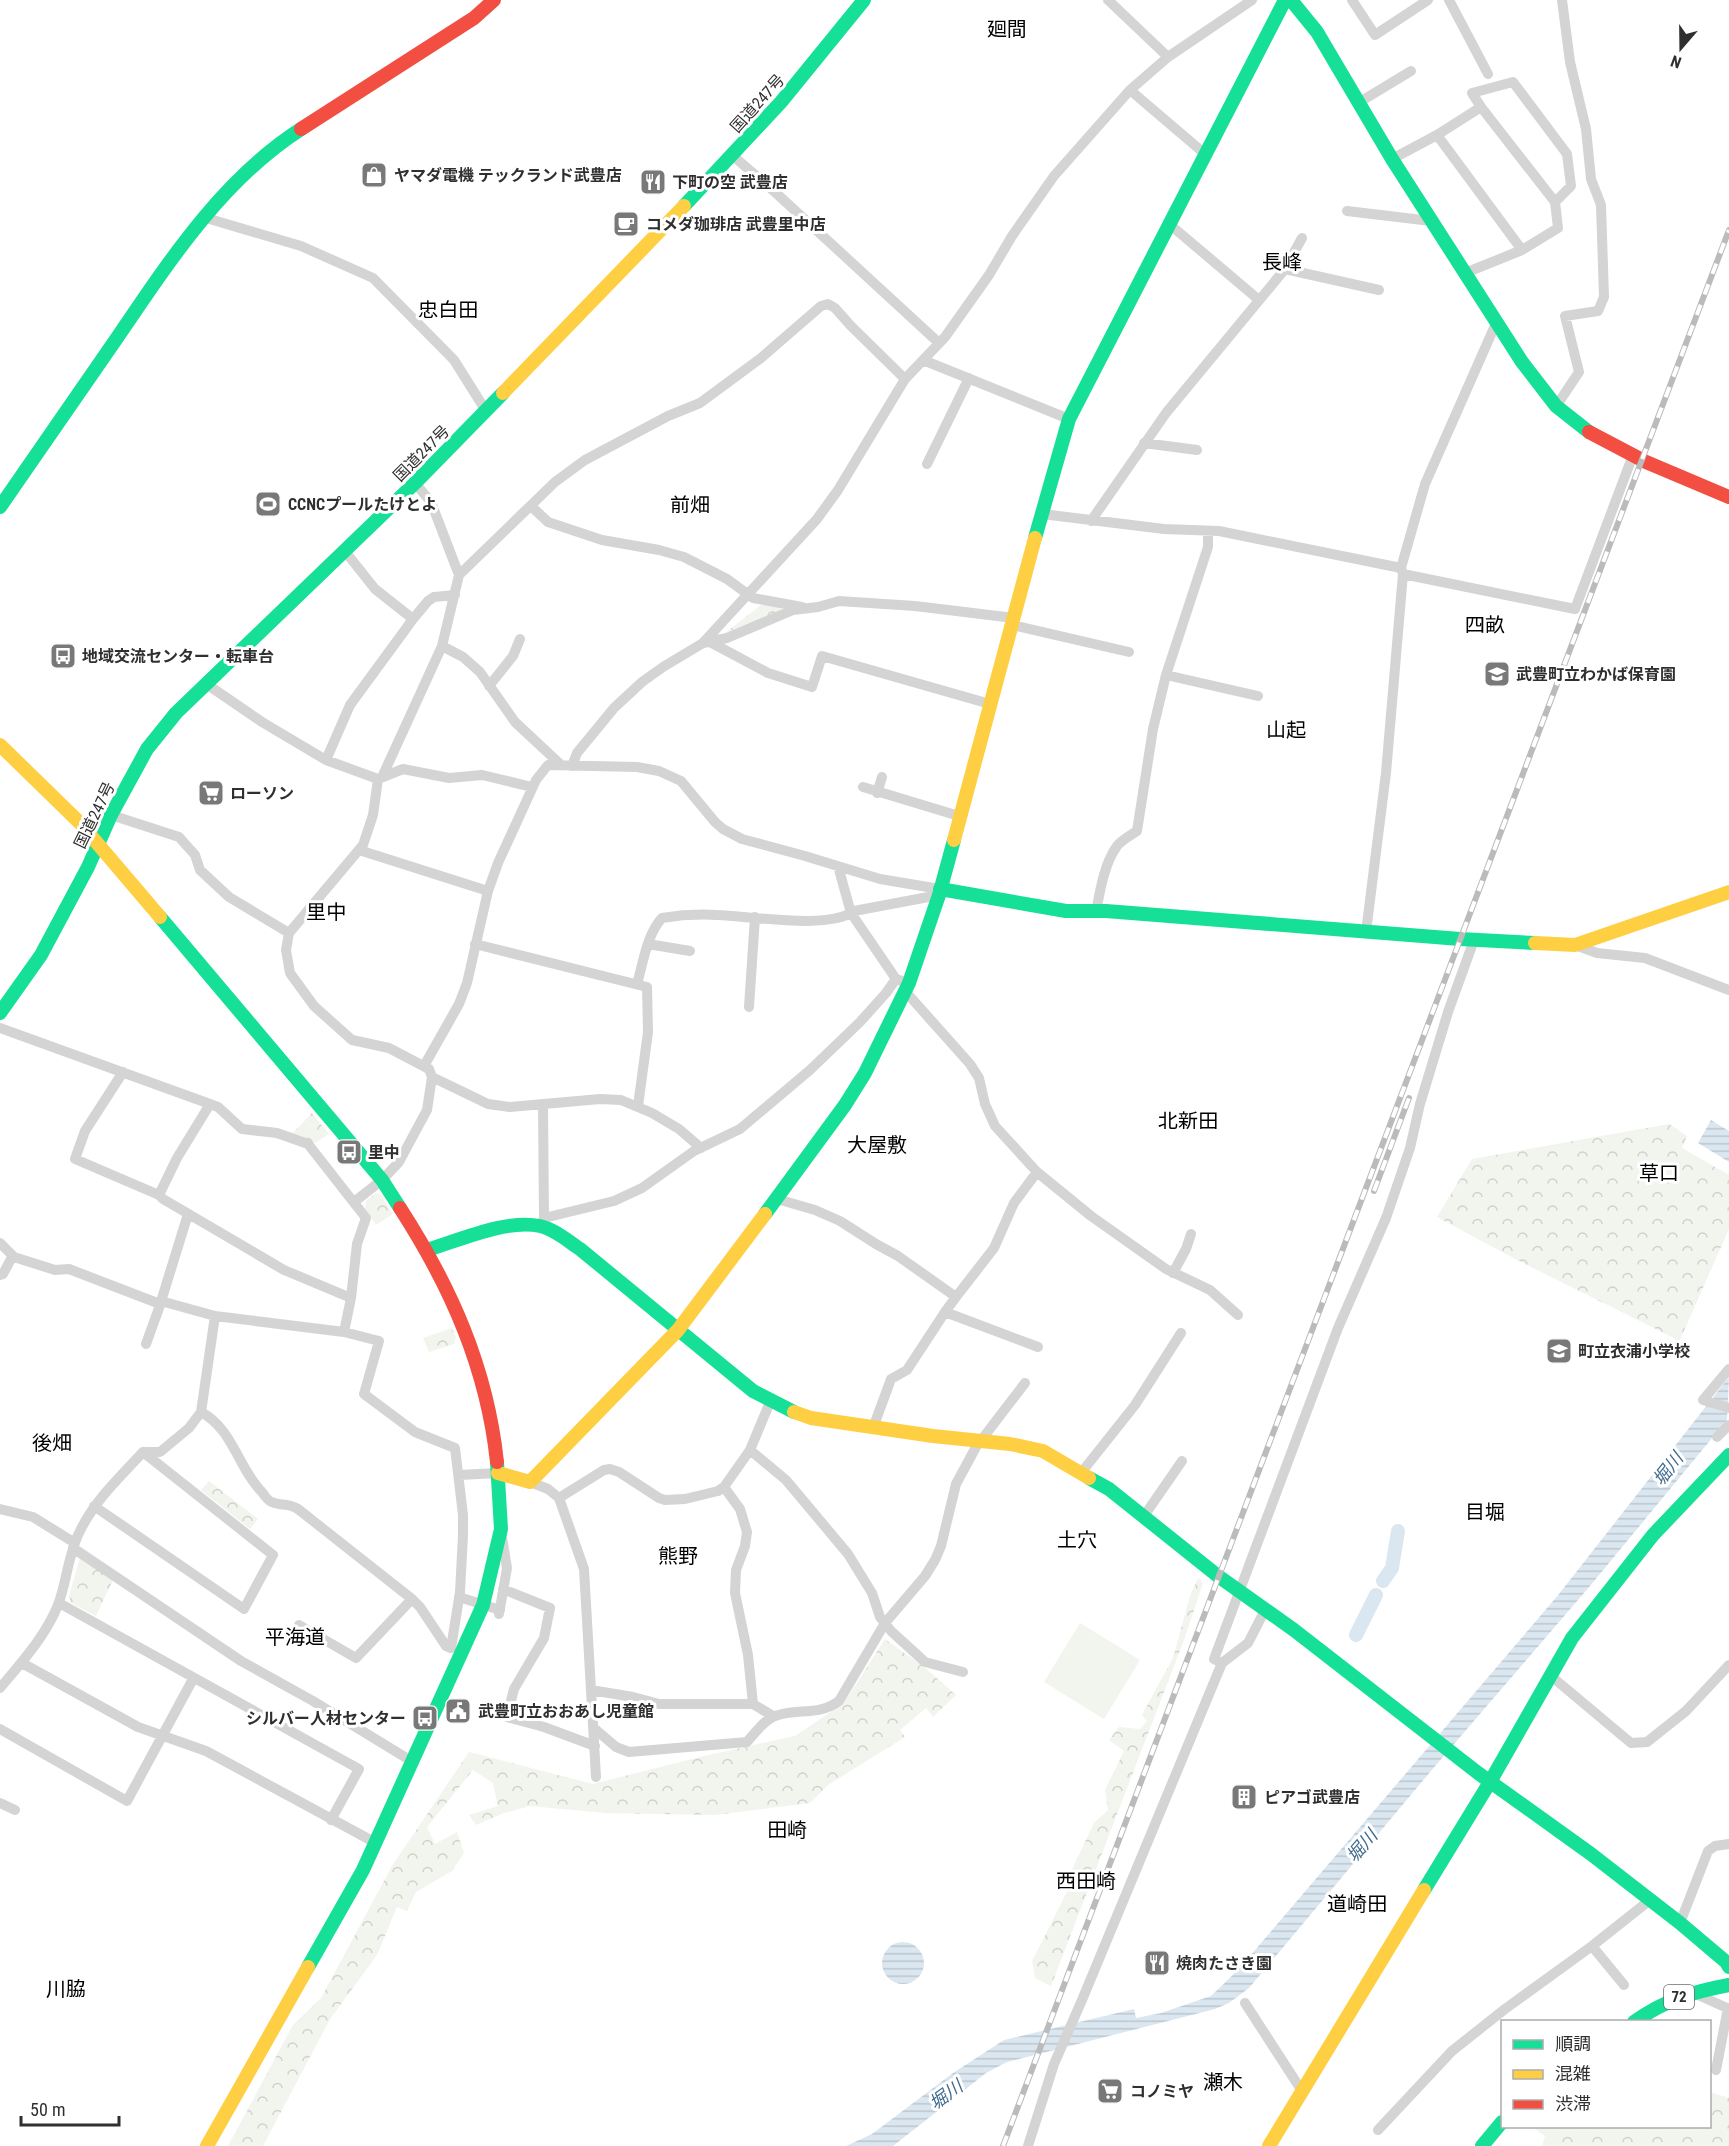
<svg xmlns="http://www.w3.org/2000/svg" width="1729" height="2146" font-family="'Roboto Condensed','Noto Sans JP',sans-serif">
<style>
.forest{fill:url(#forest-crowns)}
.pitch{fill:#f1f5ed}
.water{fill:url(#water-rules)}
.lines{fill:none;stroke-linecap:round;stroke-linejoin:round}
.canal{stroke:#dbe7f0;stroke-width:14}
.street{stroke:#d4d4d4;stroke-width:10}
.fast{stroke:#16e098;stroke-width:14}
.slow{stroke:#ffcf43;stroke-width:14}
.jam{stroke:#f24e42;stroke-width:14}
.rail-casing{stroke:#bbb;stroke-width:6}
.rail{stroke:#fff;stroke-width:4;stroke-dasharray:11;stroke-linecap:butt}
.labels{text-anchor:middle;stroke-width:6;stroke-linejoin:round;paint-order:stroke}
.shield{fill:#fff;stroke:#6d6d6d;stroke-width:1.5}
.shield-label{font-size:15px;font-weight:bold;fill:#2f2f2f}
.street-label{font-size:16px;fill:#2f2f2f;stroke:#fff}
.poi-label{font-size:16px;font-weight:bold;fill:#2f2f2f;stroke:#fff;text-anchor:start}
.water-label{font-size:18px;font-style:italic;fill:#416c8d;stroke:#fff}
.quarter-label{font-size:20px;fill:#000;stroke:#fff}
</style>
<defs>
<pattern id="forest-crowns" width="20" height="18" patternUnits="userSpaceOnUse" patternTransform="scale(1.5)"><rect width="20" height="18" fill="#f1f5ed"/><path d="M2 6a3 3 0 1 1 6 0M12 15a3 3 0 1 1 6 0" fill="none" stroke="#cfd2cc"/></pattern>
<pattern id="water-rules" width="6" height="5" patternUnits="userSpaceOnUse" patternTransform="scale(1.5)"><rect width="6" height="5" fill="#dbe7f0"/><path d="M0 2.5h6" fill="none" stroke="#bcc6ce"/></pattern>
</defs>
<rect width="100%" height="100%" fill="#fff"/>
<!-- forest -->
<path class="forest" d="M761 605 780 607 782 612 726 635 725 633Z
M312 1113 329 1134 313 1144 293 1133Z
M1669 1124 1687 1136 1682 1148 1729 1175V1229L1679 1342 1674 1338 1519 1261 1437 1217 1472 1159Z
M376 1193 381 1195 393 1214 376 1225 365 1209 366 1201Z
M452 1328 456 1337 454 1344 429 1352 423 1338Z
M209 1481 258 1519 250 1529 201 1490Z
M80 1558 113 1580 96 1616 71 1603 69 1596Z
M1198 1578 1203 1583 1184 1640 1051 1986 1035 1978 1032 1961 1068 1890 1067 1880 1094 1823 1108 1810 1105 1790 1124 1751 1109 1740 1119 1727 1140 1729 1147 1721 1142 1715 1173 1658 1190 1596Z
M885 1639 924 1667 956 1695 933 1717 926 1708 900 1730 905 1737 828 1785 810 1803 715 1815 605 1813 530 1806 504 1813 476 1825 469 1815 498 1806 493 1783 473 1770 427 1827 435 1844 457 1832 464 1853 452 1871 416 1892 407 1911 397 1907 377 1955 330 2019 263 2146H228L293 2025 321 1998 392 1866 469 1752 593 1784 704 1756 795 1736 844 1703Z
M1710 2092 1729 2098V2146H1542L1545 2136 1532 2127 1710 2126Z"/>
<!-- pitch -->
<path class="pitch" d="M1080 1623 1140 1660 1104 1719 1044 1682Z"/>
<!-- water -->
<path class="water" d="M1711 1120 1729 1131V1162L1698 1143Z
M1729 1377 1727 1420 1590 1586 1436 1765 1249 1988 1229 2003 1215 2009 1007 2062 986 2073 893 2146H846L872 2134 953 2073 1004 2040 1134 2009 1136 2018 1161 2013 1211 1996 1238 1970 1559 1594Z
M882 1963a21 21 0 1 1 42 0a21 21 0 1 1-42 0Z"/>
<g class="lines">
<!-- canal -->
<path class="canal" d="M1383 1581 1392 1568 1398 1531
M1356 1635 1376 1595"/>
<!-- street -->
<path class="street" d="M1108 0 1168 57
M1352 0 1375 35 1428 0
M1449 0 1488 74
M1130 90 1205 154
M1358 103 1411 71
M1437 135 1522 250
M732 155 776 193 939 343
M1392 159 1437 135 1481 107
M1347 211 1431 221
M203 217 301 246 373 278 454 360 486 411
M1168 223 1259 300
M1285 269 1379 290
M1465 273 1522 250 1558 228 1555 202 1571 186 1567 154 1513 82 1472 93 1481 107 1555 202
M923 360 1069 419
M1557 405 1579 372 1565 316 1598 311 1604 297 1601 205 1591 179 1586 129 1570 62 1562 0
M1144 443 1197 450
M927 464 969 378
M415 483 431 502 459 575
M531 506 548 522 602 540 659 550 684 557 727 579 753 598 802 607
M1042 514 1164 529 1219 531 1401 568
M1091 521 1166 413 1285 269 1302 238
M344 550 375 589 413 619
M1403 574 1575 609 1633 455
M1012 625 1129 652
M710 642 768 673 812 687 822 656 990 704
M703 643 817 519 838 490 905 379 945 337 989 275 1012 236 1054 176 1130 90 1168 57 1252 0
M442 646 463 657 480 672 515 722 561 765
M1166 675 1258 696
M205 683 262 722 326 760 378 779
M489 686 513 656 520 639
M326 760 350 705 413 619 428 601 434 597 455 595
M572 766 577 753 614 708 642 682 663 667 703 643 727 638 793 610 818 607 839 601 915 606 1014 618
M383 775 442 646 459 575 555 482 585 460 668 416 700 403 761 358 821 306 828 304 835 308 851 326 905 379
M863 787 959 816
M877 793 882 777
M111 815 179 837 195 855 200 870 229 897 289 933
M359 850 488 891
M838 866 851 913 896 979 902 981
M1096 912C1100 891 1104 864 1117 846 1122 840 1131 835 1137 831L1153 729 1166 675 1208 547V531
M1366 932 1386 773 1403 574 1401 568 1425 484 1497 321
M475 944 647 987 648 1032 638 1106
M648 944 690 951
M1575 945 1597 953 1645 958 1729 990
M637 984C643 963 647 934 662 918 680 915 699 914 717 915 752 916 828 930 854 911L939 895
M905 991 970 1064 979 1078 985 1104 995 1126 1037 1172 1091 1216 1166 1269 1210 1290 1238 1315
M749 1007 755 917
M0 1028 210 1104 218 1107 242 1129 277 1133 308 1144 366 1218 357 1244 351 1298 344 1332
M424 1066 459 1004 467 983 488 891 498 863 536 780 548 765 637 767 659 771 681 781 715 822 723 829 742 839 805 856 880 879 940 889
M123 1072 85 1131 75 1159 159 1195 163 1199 284 1270 351 1298
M432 1077 488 1104 510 1107 600 1099 621 1100 652 1113 679 1129 701 1148
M543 1105 544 1218
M159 1195 177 1158 210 1104
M777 1199 815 1210 840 1221 876 1244 898 1256 956 1297 945 1312 1038 1347
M354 1202 382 1180 399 1162 427 1110 432 1077 429 1069 389 1048 352 1040 314 1006 290 973 286 950 289 933 363 845 373 815 378 779 403 769 449 778 482 775 532 787
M541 1226 544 1218 614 1201 642 1188 694 1151 740 1129 810 1070 860 1022 886 993 896 979
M0 1243 14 1257 55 1270 69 1269 160 1304
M1173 1273 1186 1249 1191 1234
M0 1275 3 1274 11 1259 14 1257
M956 1297 994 1248 1014 1203 1037 1172
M161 1301 215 1316 344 1332 379 1341 364 1394 415 1432 455 1448 463 1515V1535L460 1592 451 1648 446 1646 420 1607 412 1599 298 1509C289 1503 280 1506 272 1502 268 1501 264 1495 262 1492 238 1468 233 1429 201 1412
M146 1344 159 1308 188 1214
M1729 1369 1703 1400 1729 1408
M873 1428 891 1379 907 1370 945 1312
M1717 1437 1729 1425
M750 1450 786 1480 848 1554 872 1593 880 1617 891 1631 925 1662 963 1672
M1081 1473 1135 1405 1181 1333
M459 1475 498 1473
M530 1482 548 1489 559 1498 584 1569 591 1690 633 1697 659 1704H753
M724 1487 740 1509 747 1532 745 1546 736 1570 735 1593 748 1655 753 1704 773 1716
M559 1498 604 1470 610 1469 619 1472 659 1498 665 1500 685 1499 718 1491 724 1487 750 1450 770 1402
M94 1506 244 1609 273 1555 143 1452
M0 1509 33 1517 75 1543
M1144 1516 1182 1461
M73 1548 241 1661 313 1701 413 1762
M503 1589 550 1608 544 1638 514 1689 507 1717 544 1727 595 1746
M459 1597 500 1610
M59 1603 359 1769 331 1820
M499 1614 507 1568 502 1537
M299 1625 356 1658 412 1599
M22 1663 138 1727 206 1751 376 1843
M1222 1663 1214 1659 1338 1328 1386 1218 1410 1148 1420 1104 1448 1012 1474 940
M1551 1676 1631 1743 1647 1742 1686 1711 1729 1665
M0 1688C21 1663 45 1637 58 1605 67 1581 68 1554 80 1531 95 1500 120 1477 143 1452H160L189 1428 201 1412 215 1316
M591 1690 596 1777
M0 1729 127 1801 193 1679
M595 1729 616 1747 629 1752 747 1742C755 1733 764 1720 775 1716 797 1708 819 1716 839 1701L885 1623 925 1576 935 1560 941 1546 956 1484 976 1447 1025 1383
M0 1803 15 1810
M1680 1923 1708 1851 1715 1846 1729 1844
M1592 1946 1624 1985
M1694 1993 1729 2009
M1245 2003 1302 2091
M1716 2070 1728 2008
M1378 2130 1452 2051 1505 2009 1592 1946 1650 1900
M1028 2146 1054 2064 1082 2000 1222 1663 1248 1643 1265 1610"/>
<!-- fast -->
<path class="fast" d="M1291 0 1317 32 1392 159 1522 362 1556 406 1589 432
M684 206 781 102 864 0
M0 507C40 450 79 392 119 335 170 260 223 179 301 129
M1035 538 1069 419 1285 0
M940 889 1066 911H1106L1460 939 1535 943
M160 917 382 1180 400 1208
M0 1013 41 955 88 867 111 815 147 749 176 713 415 483 503 393
M765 1214 845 1105 865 1073 909 983 939 895 954 840
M427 1250C460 1240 506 1219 540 1226 554 1229 568 1241 580 1249L753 1391 794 1412
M1089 1478 1109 1489 1218 1576 1294 1630 1478 1773 1591 1854 1680 1923 1726 1962 1729 1967
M1424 1890 1490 1782 1572 1638 1653 1535 1729 1455
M308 1967 363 1870 483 1605 501 1529 497 1462
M1634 2022C1665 2000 1692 1992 1729 1985
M1482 2146 1502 2122"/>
<!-- slow -->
<path class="slow" d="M503 393 684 206
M0 745 80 823 160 917
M954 840 1035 538
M1535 943 1575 945 1729 892
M794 1412 811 1418 933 1436 1010 1444 1043 1451 1089 1478
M498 1473 530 1482 678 1330 765 1214
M207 2146 308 1967
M1269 2146 1424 1890"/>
<!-- jam -->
<path class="jam" d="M301 129 474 18 494 0
M1589 432 1646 462 1729 497
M400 1208C451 1287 487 1368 497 1462"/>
<!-- rail casing -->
<g class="rail-casing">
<path id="rail" d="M1374 1191 1409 1098
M1003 2146 1729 230"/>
</g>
<!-- rail -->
<use href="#rail" class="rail"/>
</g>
<!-- icons -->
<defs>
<g id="shop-square" transform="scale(1.35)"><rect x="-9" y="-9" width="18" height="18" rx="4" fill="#787878" stroke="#fff"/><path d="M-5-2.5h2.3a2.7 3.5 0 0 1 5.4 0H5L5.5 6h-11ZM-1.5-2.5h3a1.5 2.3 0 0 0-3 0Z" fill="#fff"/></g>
<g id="restaurant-square" transform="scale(1.35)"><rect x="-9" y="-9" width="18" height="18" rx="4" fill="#787878" stroke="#fff"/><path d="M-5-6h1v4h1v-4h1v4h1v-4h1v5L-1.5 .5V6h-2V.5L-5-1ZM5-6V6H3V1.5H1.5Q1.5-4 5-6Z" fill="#fff"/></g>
<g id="cafe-square" transform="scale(1.35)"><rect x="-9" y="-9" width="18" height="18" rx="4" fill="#787878" stroke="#fff"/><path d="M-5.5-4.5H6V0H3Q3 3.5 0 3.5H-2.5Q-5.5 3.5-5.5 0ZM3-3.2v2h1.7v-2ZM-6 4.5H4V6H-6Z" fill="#fff"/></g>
<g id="stadium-square" transform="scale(1.35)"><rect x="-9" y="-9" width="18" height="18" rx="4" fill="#787878" stroke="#fff"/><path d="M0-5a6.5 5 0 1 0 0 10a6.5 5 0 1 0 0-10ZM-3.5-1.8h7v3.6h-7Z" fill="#fff"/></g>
<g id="bus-square" transform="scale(1.35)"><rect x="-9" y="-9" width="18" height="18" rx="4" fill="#787878" stroke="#fff"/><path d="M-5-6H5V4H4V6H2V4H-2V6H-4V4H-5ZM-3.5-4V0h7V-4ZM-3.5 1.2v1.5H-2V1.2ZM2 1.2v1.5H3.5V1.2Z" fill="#fff"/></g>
<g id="school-square" transform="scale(1.35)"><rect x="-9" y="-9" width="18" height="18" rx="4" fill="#787878" stroke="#fff"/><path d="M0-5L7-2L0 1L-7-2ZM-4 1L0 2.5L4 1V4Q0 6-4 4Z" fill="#fff"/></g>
<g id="supermarket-square" transform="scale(1.35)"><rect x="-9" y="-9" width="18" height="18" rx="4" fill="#787878" stroke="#fff"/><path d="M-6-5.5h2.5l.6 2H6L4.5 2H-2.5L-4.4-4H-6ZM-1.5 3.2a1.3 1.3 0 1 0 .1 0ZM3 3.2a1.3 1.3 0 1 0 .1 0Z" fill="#fff"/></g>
<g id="civic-square" transform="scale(1.35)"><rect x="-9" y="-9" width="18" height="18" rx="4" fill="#787878" stroke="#fff"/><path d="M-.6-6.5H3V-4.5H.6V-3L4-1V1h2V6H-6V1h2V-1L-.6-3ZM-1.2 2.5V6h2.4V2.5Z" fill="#fff"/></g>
<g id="building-square" transform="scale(1.35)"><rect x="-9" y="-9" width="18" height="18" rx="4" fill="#787878" stroke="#fff"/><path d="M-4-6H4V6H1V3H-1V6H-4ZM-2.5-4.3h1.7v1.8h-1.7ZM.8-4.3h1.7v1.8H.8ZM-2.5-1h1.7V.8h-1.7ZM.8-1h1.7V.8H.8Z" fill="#fff"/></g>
</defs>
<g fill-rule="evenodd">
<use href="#shop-square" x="374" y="175"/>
<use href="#restaurant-square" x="653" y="182"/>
<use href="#cafe-square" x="626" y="224"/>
<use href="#stadium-square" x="268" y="504"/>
<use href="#bus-square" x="63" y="656"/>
<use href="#school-square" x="1497" y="674"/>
<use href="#supermarket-square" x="211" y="793"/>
<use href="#bus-square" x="349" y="1152"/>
<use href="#school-square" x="1559" y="1351"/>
<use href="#civic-square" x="458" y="1711"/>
<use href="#bus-square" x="425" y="1718"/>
<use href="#building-square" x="1244" y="1797"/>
<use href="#restaurant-square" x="1157" y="1963"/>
<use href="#supermarket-square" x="1110" y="2091"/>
</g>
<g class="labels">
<!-- shield labels -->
<rect class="shield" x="1664" y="1985" width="30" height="24" rx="4.5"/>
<g class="shield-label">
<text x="1679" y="2002">72</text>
</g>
<!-- street labels -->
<g class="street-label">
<text transform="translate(757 103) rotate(-48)" y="6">国道247号</text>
<text transform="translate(421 453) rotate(-45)" y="6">国道247号</text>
<text transform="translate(94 815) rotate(-64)" y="6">国道247号</text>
</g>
<!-- poi labels -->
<g class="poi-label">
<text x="394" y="181">ヤマダ電機 テックランド武豊店</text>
<text x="672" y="188">下町の空 武豊店</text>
<text x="646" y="230">コメダ珈琲店 武豊里中店</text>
<text x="288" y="510">CCNCプールたけとよ</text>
<text x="82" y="662">地域交流センター・転車台</text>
<text x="1516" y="680">武豊町立わかば保育園</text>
<text x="230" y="799">ローソン</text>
<text x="368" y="1158">里中</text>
<text x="1578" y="1357">町立衣浦小学校</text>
<text x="478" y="1717">武豊町立おおあし児童館</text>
<text x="406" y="1724" text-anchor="end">シルバー人材センター</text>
<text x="1264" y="1803">ピアゴ武豊店</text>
<text x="1176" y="1969">焼肉たさき園</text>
<text x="1130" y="2097">コノミヤ</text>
</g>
<!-- water labels -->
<g class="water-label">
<text transform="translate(1668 1469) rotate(-52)" y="6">堀川</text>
<text transform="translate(1362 1846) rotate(-49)" y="6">堀川</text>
<text transform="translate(946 2095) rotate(-36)" y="6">堀川</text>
</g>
<!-- quarter labels -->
<g class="quarter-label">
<text x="1007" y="36">廻間</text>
<text x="1282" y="269">長峰</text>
<text x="448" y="317">忠白田</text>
<text x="690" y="512">前畑</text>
<text x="1485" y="632">四畝</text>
<text x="1286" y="737">山起</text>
<text x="326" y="919">里中</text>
<text x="1188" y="1128">北新田</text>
<text x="877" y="1152">大屋敷</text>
<text x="1659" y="1180">草口</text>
<text x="52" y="1450">後畑</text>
<text x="1485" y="1519">目堀</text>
<text x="1077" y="1547">土穴</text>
<text x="678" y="1563">熊野</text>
<text x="295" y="1644">平海道</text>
<text x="787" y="1837">田崎</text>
<text x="1086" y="1888">西田崎</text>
<text x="1357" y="1911">道崎田</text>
<text x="66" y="1996">川脇</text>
<text x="1223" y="2089">瀬木</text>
</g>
</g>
<!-- legend -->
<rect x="1501" y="2020" width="210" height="108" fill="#ffffff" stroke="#acacac" stroke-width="1.5"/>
<rect x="1513" y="2040" width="30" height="9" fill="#16e098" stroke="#acacac" stroke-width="1.5"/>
<text x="1555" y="2050" font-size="18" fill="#2f2f2f">順調</text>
<rect x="1513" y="2070" width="30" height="9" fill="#ffcf43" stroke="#acacac" stroke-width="1.5"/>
<text x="1555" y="2080" font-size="18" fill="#2f2f2f">混雑</text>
<rect x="1513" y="2100" width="30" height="9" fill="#f24e42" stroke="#acacac" stroke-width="1.5"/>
<text x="1555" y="2110" font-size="18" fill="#2f2f2f">渋滞</text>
<!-- north arrow -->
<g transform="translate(1681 48) rotate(200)" stroke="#ffffff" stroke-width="4.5" paint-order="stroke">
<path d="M0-4.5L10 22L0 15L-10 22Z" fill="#2f2f2f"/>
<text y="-9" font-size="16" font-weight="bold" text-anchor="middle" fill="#2f2f2f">N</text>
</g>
<!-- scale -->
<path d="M21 2116v9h98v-9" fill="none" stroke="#2f2f2f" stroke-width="3"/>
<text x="30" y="2116" font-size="18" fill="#2f2f2f" stroke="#ffffff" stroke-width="4.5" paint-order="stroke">50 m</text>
</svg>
